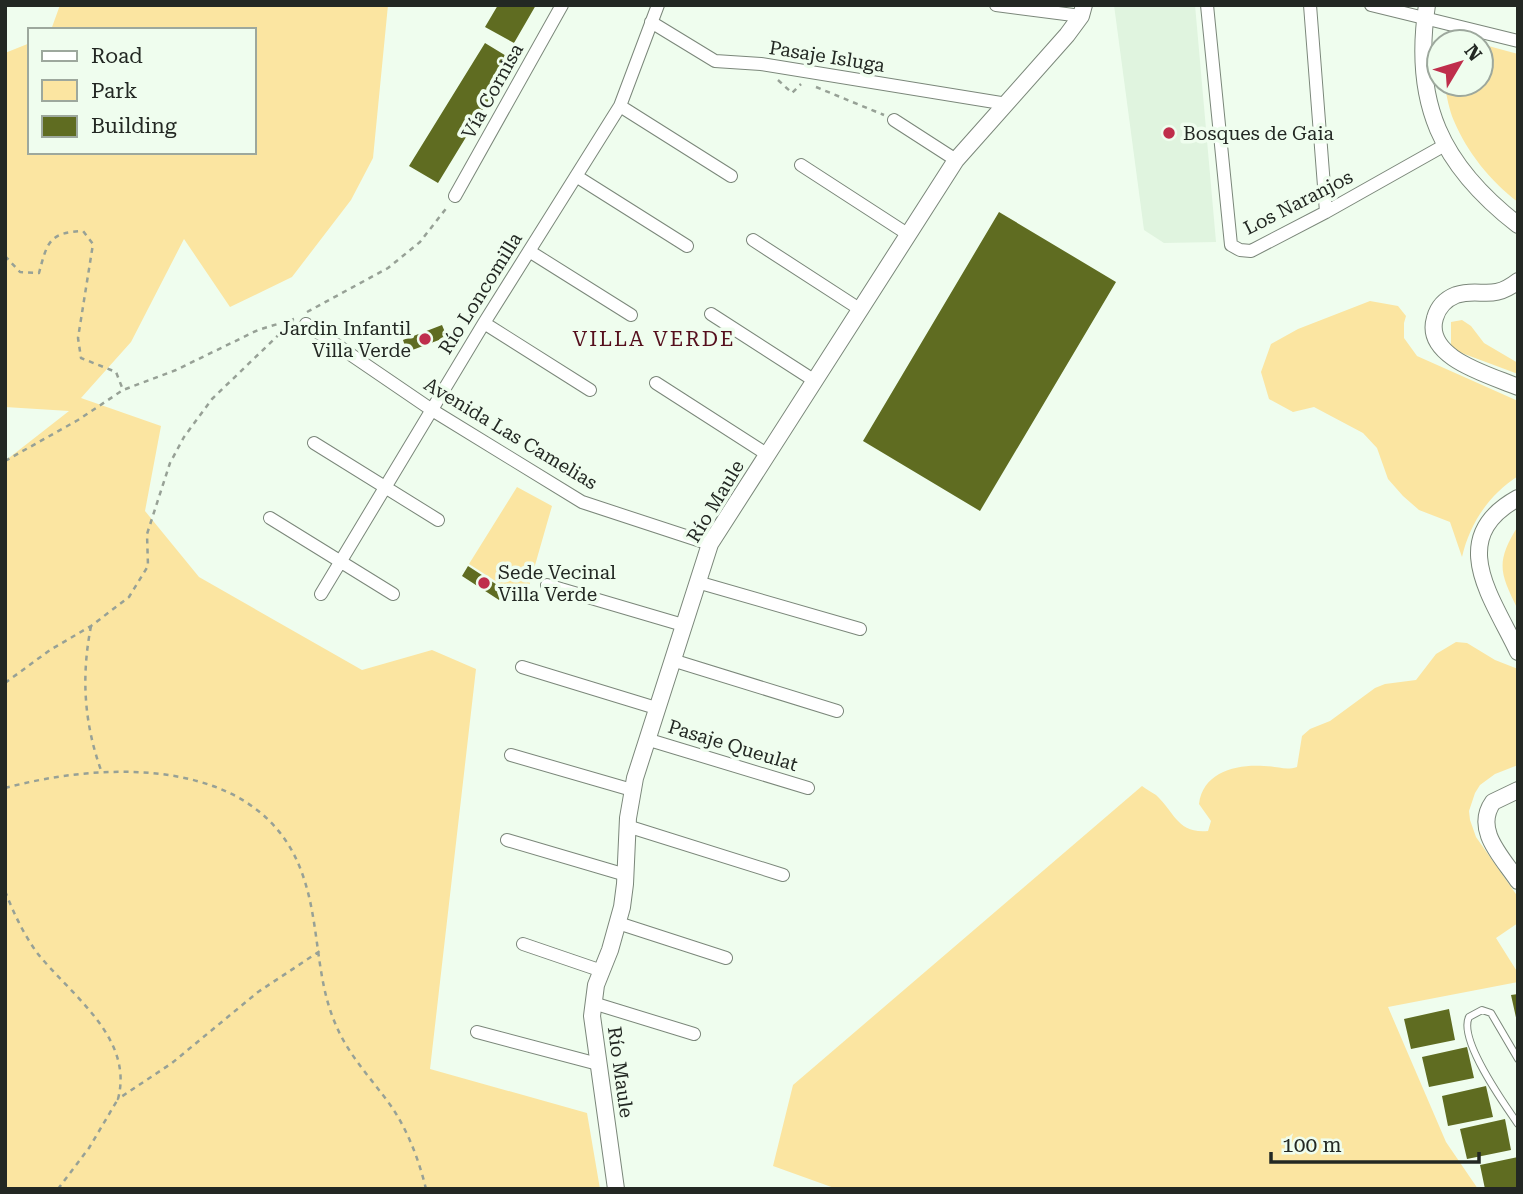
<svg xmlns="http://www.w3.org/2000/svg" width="1523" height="1194" font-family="'Roboto Serif',serif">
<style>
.built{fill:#e0f4df}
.green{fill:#fbe5a1}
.building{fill:#5f6c21}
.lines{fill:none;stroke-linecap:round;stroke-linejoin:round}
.service-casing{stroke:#7b877a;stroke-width:8}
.minor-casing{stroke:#7b877a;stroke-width:14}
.tertiary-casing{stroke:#7b877a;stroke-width:18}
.path{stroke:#97a196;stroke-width:2.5;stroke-dasharray:5 5;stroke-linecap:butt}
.service{stroke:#fff;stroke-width:6}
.minor{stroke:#fff;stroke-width:12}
.tertiary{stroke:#fff;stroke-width:16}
.poi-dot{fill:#bf2e4b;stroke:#effdee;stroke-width:2.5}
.labels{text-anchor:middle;stroke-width:7;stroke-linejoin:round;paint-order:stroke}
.street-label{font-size:19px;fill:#232823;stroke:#effdee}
.poi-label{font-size:19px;fill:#232823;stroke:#effdee;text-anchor:start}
.neighbourhood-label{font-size:21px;letter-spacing:2px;fill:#550f1d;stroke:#effdee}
</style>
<rect width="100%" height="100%" fill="#effdee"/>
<!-- built -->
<path class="built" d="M1114 5H1195L1216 242 1164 243 1144 230Z"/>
<!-- green -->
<path class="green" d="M60 5H388L373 158 351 200 292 277 230 307 184 239 131 342 81 398 161 426 145 511 199 577 362 670 432 650 476 669 430 1069 587 1113 600 1189H5V461L69 411 5 407V53L30 43V152H254V30H51Z
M1481 44 1518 54V202C1491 182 1467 152 1454 121 1449 110 1447 96 1444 84H1481Z
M1370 301 1398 306 1406 316 1404 323V338L1417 356 1518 401V476C1488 496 1470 523 1462 557L1450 522 1419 510 1403 496 1388 479 1377 448 1363 433 1314 407 1293 412 1269 399 1261 372 1271 344 1298 329Z
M1462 320 1471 326 1484 343 1518 363V374L1459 352 1451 345V322Z
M517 487 552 506 525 600 469 564Z
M1518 526V610C1500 573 1495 563 1518 526Z
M1456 642 1467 643 1495 660 1518 669V765L1495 774 1480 785 1475 793 1469 811 1470 820 1476 837 1518 897V923L1496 938 1518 973V982L1388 1007 1446 1142 1478 1189H837L773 1166 793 1085 1142 786C1146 789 1151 792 1156 795 1174 811 1177 834 1208 831L1211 821 1199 804C1203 772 1236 764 1264 766 1277 766 1285 771 1297 767L1302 736 1310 729 1330 721 1375 688 1385 684 1416 680 1436 654Z"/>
<!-- building -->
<path class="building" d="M498 5H536L514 43 485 27Z
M485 43 513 60 438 183 409 166Z
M999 212 1116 282 980 511 863 441Z
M442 325 447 337 407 352 403 340Z
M468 566 505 590 499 600 462 576Z
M1518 994V1021L1517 1022 1511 995Z
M1449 1009 1455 1040 1411 1049 1404 1019Z
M1467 1047 1474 1078 1429 1087 1422 1057Z
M1486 1086 1493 1117 1448 1126 1442 1096Z
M1505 1119 1511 1150 1467 1159 1460 1129Z
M1518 1157V1188L1485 1189 1480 1165Z"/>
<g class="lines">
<!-- service casing -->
<g class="service-casing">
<path id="service" d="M1518 1059 1491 1013 1482 1010 1469 1017C1458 1039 1504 1104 1518 1124"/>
</g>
<!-- minor casing -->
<g class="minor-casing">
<path id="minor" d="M996 5 1081 16
M1207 5 1231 245 1240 250 1251 251 1326 212 1445 145
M1310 5 1326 212
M1371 5 1518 41
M651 22 715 61 761 64 1007 104
M620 106 731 176
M894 120 956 160
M801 165 909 235
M576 176 687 246
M455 196 562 5
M753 240 861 310
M529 251 631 315
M711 314 815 381
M484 323 590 390
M306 324 432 410 582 502 710 544
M656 383 768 455
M314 443 438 520
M270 518 393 594
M697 582 860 629
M547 585 683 625
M321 594 484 323 620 106 658 5
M672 660 837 711
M522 667 656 708
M646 739 808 788
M511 755 632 790
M627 826 783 875
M507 840 626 875
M618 923 726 958
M523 944 602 971
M593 1003 694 1034
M477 1032 598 1064"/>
</g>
<!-- tertiary casing -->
<g class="tertiary-casing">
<path id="tertiary" d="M1427 5C1412 103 1441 165 1518 225
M1518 281C1491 302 1481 287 1456 295 1446 299 1438 307 1435 318 1423 358 1490 375 1518 387
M1518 498C1445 538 1492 597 1518 652
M1518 790 1493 802C1473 830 1503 858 1518 881
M616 1189 592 1016 596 985 610 950 622 907 625 884 628 818 635 778 710 544 956 160 1067 35 1081 16 1084 5"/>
</g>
<!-- path -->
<path class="path" d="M778 80 792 93 801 84
M816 87 884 115
M5 256 20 272 39 273C47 243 49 232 83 231L93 244 78 338 81 358 116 372 123 390
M307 312 388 268 420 242 448 206
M5 461 78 420 123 390 176 370 258 330 294 319
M91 626C81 677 84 724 102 773
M5 683 50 650 91 626 129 597 148 566 147 534 170 463 184 437 212 399 293 321
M5 788C105 761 260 755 302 873 320 922 315 976 335 1023 348 1055 371 1078 391 1106 408 1131 419 1160 426 1189
M5 891C14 914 24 935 38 954 72 996 134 1038 118 1099L172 1063 258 992 320 951
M58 1189 89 1148 118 1099"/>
<!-- service -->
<use href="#service" class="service"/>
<!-- minor -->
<use href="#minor" class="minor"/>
<!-- tertiary -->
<use href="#tertiary" class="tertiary"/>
</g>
<!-- markers -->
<g class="poi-dot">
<circle cx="1169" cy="133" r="7"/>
<circle cx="425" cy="339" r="7"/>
<circle cx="484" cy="583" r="7"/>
</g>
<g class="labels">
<!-- street labels -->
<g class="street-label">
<text transform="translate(827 56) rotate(9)" y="7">Pasaje Isluga</text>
<text transform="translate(492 91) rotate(-61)" y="7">Vía Cornisa</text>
<text transform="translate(1298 202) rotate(-27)" y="7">Los Naranjos</text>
<text transform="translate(480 293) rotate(-58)" y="7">Río Loncomilla</text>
<text transform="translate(511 433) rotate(31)" y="7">Avenida Las Camelias</text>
<text transform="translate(715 501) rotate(-59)" y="7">Río Maule</text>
<text transform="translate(733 745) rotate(17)" y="7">Pasaje Queulat</text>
<text transform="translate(621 1072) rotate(82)" y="7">Río Maule</text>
</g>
<!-- poi labels -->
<g class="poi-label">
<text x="1183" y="140">Bosques de Gaia</text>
<text x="411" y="335" text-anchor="end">Jardin Infantil<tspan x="411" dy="22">Villa Verde</tspan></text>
<text x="498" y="579">Sede Vecinal<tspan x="498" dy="22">Villa Verde</tspan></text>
</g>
<!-- neighbourhood labels -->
<g class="neighbourhood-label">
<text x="654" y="346">VILLA VERDE</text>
</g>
</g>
<!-- border -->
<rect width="1523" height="1194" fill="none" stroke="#232823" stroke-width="14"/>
<!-- legend -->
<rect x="28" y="28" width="228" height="126" fill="#effdee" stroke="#9da89d" stroke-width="2"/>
<rect x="42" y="51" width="35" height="10" fill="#ffffff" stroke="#9da89d" stroke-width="2"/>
<text x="91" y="63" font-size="21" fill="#232823">Road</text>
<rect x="42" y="80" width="35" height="21" fill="#fbe5a1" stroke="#9da89d" stroke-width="2"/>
<text x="91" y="98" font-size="21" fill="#232823">Park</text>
<rect x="42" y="116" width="35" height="21" fill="#5f6c21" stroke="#9da89d" stroke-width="2"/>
<text x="91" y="133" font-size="21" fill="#232823">Building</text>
<!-- north arrow -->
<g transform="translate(1460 63) rotate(52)"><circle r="33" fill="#effdee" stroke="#9da89d" stroke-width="2"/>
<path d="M0-5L12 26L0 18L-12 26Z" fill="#bf2e4b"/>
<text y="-10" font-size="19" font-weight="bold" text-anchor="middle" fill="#232823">N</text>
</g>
<!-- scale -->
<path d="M1271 1152v10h208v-10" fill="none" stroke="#232823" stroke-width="3.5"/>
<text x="1282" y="1152" font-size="21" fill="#232823" stroke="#effdee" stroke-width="5" paint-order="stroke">100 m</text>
</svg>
